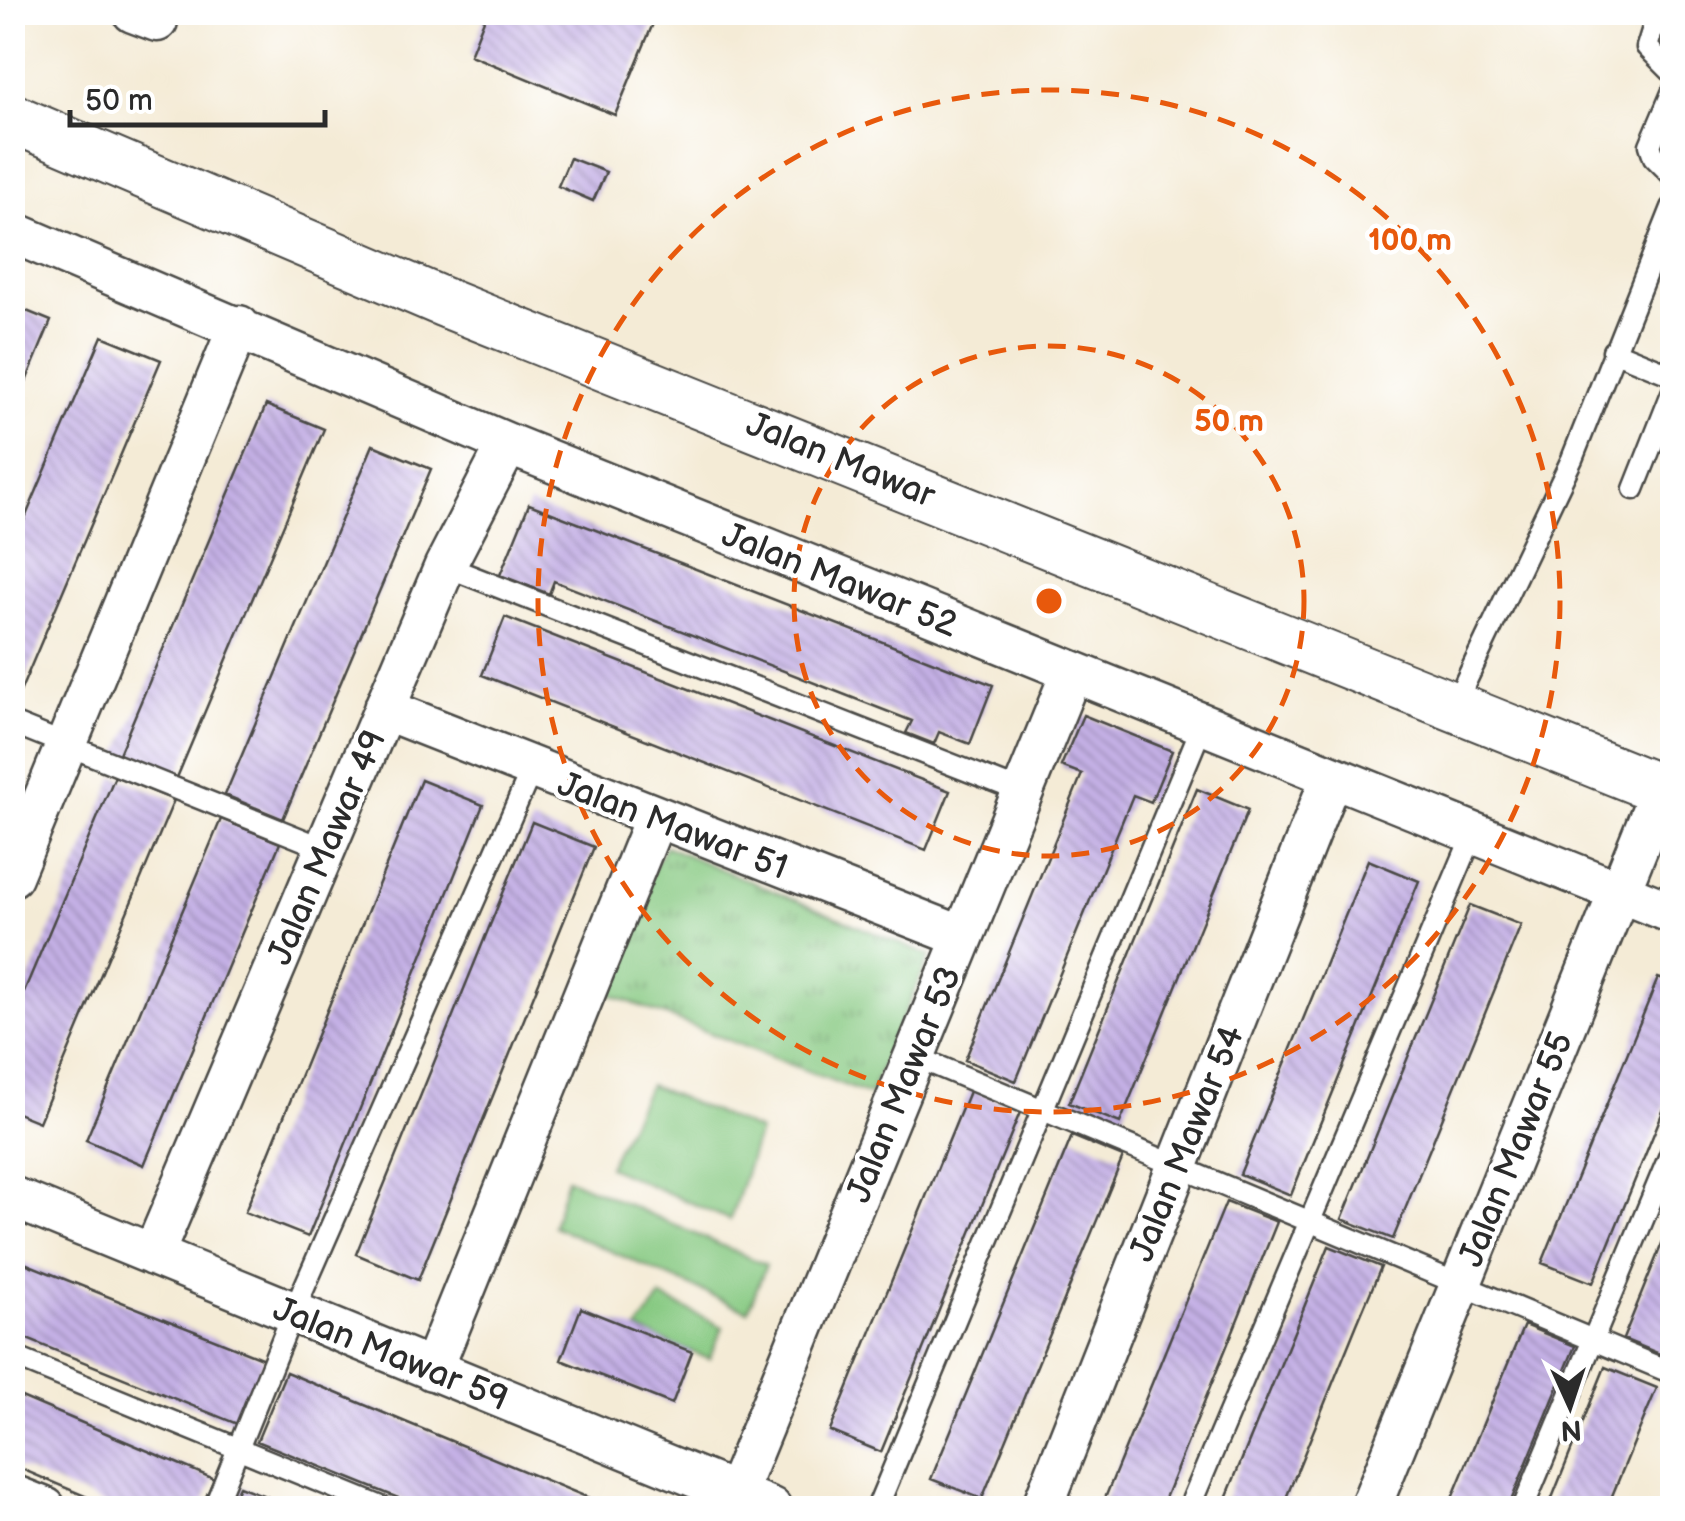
<svg xmlns="http://www.w3.org/2000/svg" width="1685" height="1521" font-family="'Balsamiq Sans',sans-serif">
<style>
.park{fill:url(#park-tufts);stroke:#587a56;stroke-width:2.5}
.garden{fill:#86c981;stroke:#587a56;stroke-width:2.5}
.building{fill:url(#building-back-hatch)}
.lines{fill:none;stroke-linecap:round;stroke-linejoin:round}
.service-casing{stroke:#494845;stroke-width:25}
.minor-casing{stroke:#494845;stroke-width:45}
.tertiary-casing{stroke:#494845;stroke-width:52}
.service{stroke:#fff;stroke-width:20}
.minor{stroke:#fff;stroke-width:40}
.tertiary{stroke:#fff;stroke-width:48}
.ring{fill:none;stroke:#e8590c;stroke-width:5;stroke-dasharray:18 12}
.labels{text-anchor:middle;stroke-width:9;stroke-linejoin:round;paint-order:stroke}
.street-label{font-size:35px;fill:#2b2b2b;stroke:#fff}
.centre{fill:#e8590c;stroke:#fff;stroke-width:5}
.ring-label{font-size:30px;text-anchor:middle;font-weight:bold;fill:#e8590c;stroke:#fff;stroke-width:9;stroke-linejoin:round;paint-order:stroke}
</style>
<defs>
<pattern id="park-tufts" width="24" height="20" patternUnits="userSpaceOnUse" patternTransform="scale(2.5)"><rect width="24" height="20" fill="#86c981"/><path d="M3 7l-1-3M5 7V3M7 7l1-3M15 17l-1-3M17 17v-4M19 17l1-3" fill="none" stroke="#6ea36a"/></pattern>
<pattern id="building-back-hatch" width="6" height="6" patternUnits="userSpaceOnUse" patternTransform="scale(2.5)"><rect width="6" height="6" fill="#c4b0e5"/><path d="M-1 5l2 2M0 0l6 6M5-1l2 2" fill="none" stroke="#9f8fba"/></pattern>
</defs>
<rect width="100%" height="100%" fill="#fff"/>
<filter id="ink" filterUnits="userSpaceOnUse"><feTurbulence type="fractalNoise" baseFrequency=".01" numOctaves="2"/><feDisplacementMap in="SourceGraphic" scale="20" xChannelSelector="R" yChannelSelector="G"/><feConvolveMatrix kernelMatrix="1 2 1 2 8 2 1 2 1" color-interpolation-filters="sRGB"/></filter>
<filter id="wash" filterUnits="userSpaceOnUse"><feTurbulence type="fractalNoise" baseFrequency=".0048" numOctaves="4" result="noise"/><feDisplacementMap in="SourceGraphic" scale="40" xChannelSelector="R" yChannelSelector="G"/><feGaussianBlur stdDeviation="2.25" result="paint"/><feColorMatrix in="noise" values="0 0 0 0 0 0 0 0 0 0 0 0 0 0 0 0 0 1.4 0 .05"/><feComposite in="paint" operator="in"/></filter>
<g filter="url(#wash)">
<rect width="100%" height="100%" fill="#f4ebd6"/>
<!-- park -->
<path class="park" d="M665 846 930 956 869 1095 594 988Z"/>
<!-- garden -->
<path class="garden" d="M649 1085 759 1131 730 1220 608 1167Z
M567 1178 766 1265 748 1311 553 1226Z
M661 1297 723 1327 709 1359 637 1330Z"/>
<g id="blocks">
<!-- building -->
<path class="building" d="M487 12H654L657 14 615 115 470 55Z
M570 158 606 172 593 201 558 186Z
M12 305 51 321 13 413H12Z
M102 336 161 360 12 711V549Z
M266 405 324 429 176 780 118 756Z
M373 445 431 469 283 819 225 795Z
M529 504 993 685 970 744 939 732 934 744 906 733 912 721 554 581 549 594 500 575Z
M505 617 950 791 926 850 482 675Z
M1083 715 1172 751 1151 802 1133 795 1016 1081 965 1060 1082 774 1061 766Z
M115 776 174 800 39 1122 12 1111V1020Z
M421 780 483 805 308 1237 245 1212Z
M1197 789 1248 810 1120 1123 1069 1103Z
M221 819 280 843 144 1165 86 1140Z
M532 822 594 847 418 1280 356 1254Z
M1368 860 1419 881 1291 1195 1240 1174Z
M1470 905 1521 925 1393 1239 1342 1219Z
M1658 978 1672 983V1089L1593 1283 1542 1263Z
M970 1089 1021 1110 881 1452 830 1431Z
M1072 1136 1123 1157 982 1499 931 1479Z
M1226 1202 1277 1222 1231 1336 1161 1508H1101Z
M1672 1219V1359L1623 1339Z
M1329 1246 1381 1267 1357 1324 1282 1508H1222Z
M12 1258 264 1359 237 1424 12 1333Z
M581 1308 692 1352 672 1404 561 1360Z
M1524 1325 1575 1346 1540 1431 1508 1508H1448Z
M1605 1367 1657 1388 1645 1416 1607 1508H1548Z
M286 1372 403 1421 613 1508H423L257 1441Z
M12 1393 214 1479 201 1508H113L12 1465Z
M239 1486 268 1497 294 1508H229Z"/>
</g>
</g>
<g filter="url(#ink)">
<use href="#blocks" fill-opacity="0" stroke="#494845" stroke-width="2.5"/>
<g class="lines">
<!-- service casing -->
<g class="service-casing">
<path id="service" d="M1658 12 1647 47 1672 72
M1672 93 1650 145 1654 157 1672 175
M1613 351 1672 375
M1634 489 1672 393
M445 566 1022 792
M1454 706 1572 459 1672 208
M12 723 326 849
M914 1056 1672 1373
M12 1356 384 1508
M214 1508 293 1313 532 769
M877 1508 1202 726
M1189 1508 1473 834
M1523 1508 1672 1150"/>
</g>
<!-- minor casing -->
<g class="minor-casing">
<path id="minor" d="M133 12 157 21
M12 232 508 444 1672 913
M384 709 963 937
M12 876 239 326
M12 1197 771 1508
M153 1255 445 566 508 444
M432 1370 655 819
M735 1494 1071 674
M12 1495 45 1508
M1042 1508 1331 778
M1370 1508 1661 789"/>
</g>
<!-- tertiary casing -->
<g class="tertiary-casing">
<path id="tertiary" d="M12 118 443 302 1672 794"/>
</g>
<!-- service -->
<use href="#service" class="service"/>
<!-- minor -->
<use href="#minor" class="minor"/>
<!-- tertiary -->
<use href="#tertiary" class="tertiary"/>
</g>
</g>
<!-- distance rings -->
<g class="ring">
<circle cx="1049" cy="601" r="255"/>
<circle cx="1049" cy="601" r="511"/>
</g>
<g class="labels">
<!-- street labels -->
<g class="street-label">
<text transform="translate(841 459) rotate(22)" y="12">Jalan Mawar</text>
<text transform="translate(840 579) rotate(22)" y="12">Jalan Mawar 52</text>
<text transform="translate(673 825) rotate(21)" y="12">Jalan Mawar 51</text>
<text transform="translate(326 847) rotate(-67)" y="12">Jalan Mawar 49</text>
<text transform="translate(903 1084) rotate(-68)" y="12">Jalan Mawar 53</text>
<text transform="translate(1186 1143) rotate(-68)" y="12">Jalan Mawar 54</text>
<text transform="translate(1515 1149) rotate(-68)" y="12">Jalan Mawar 55</text>
<text transform="translate(391 1353) rotate(22)" y="12">Jalan Mawar 59</text>
</g>
</g>
<circle cx="1049" cy="601" r="15" class="centre"/>
<g class="ring-label">
<text x="1410" y="250">100 m</text>
<text x="1229" y="431">50 m</text>
</g>
<!-- margin -->
<rect width="1685" height="1521" fill="none" stroke="#fff" stroke-width="50"/>
<!-- north arrow -->
<g transform="translate(1570 1406) rotate(177)" stroke="#ffffff" stroke-width="8" paint-order="stroke">
<path d="M0-8L18 38L0 25L-18 38Z" fill="#2b2b2b"/>
<text y="-15" font-size="28" font-weight="bold" text-anchor="middle" fill="#2b2b2b">N</text>
</g>
<!-- scale -->
<path d="M70 110v15h255v-15" fill="none" stroke="#2b2b2b" stroke-width="5"/>
<text x="85" y="110" font-size="30" fill="#2b2b2b" stroke="#ffffff" stroke-width="8" paint-order="stroke">50 m</text>
</svg>
